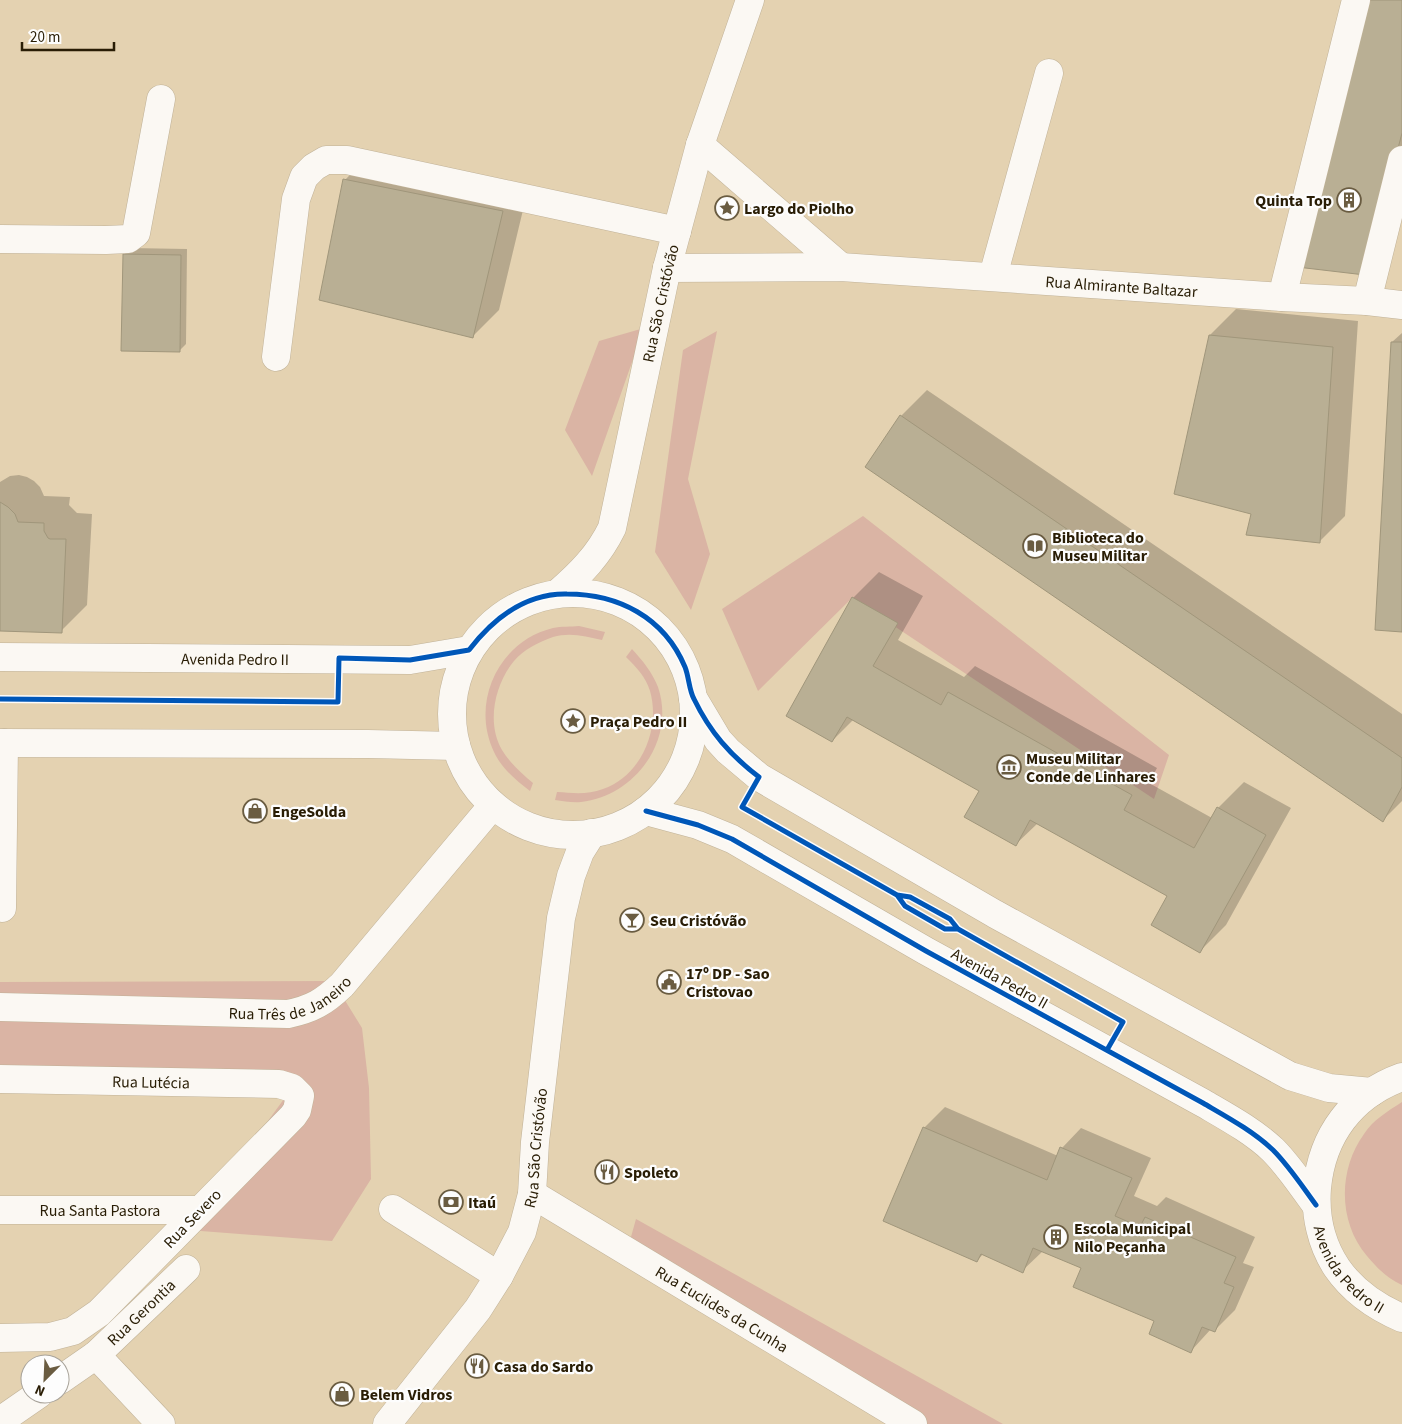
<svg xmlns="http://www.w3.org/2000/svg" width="1402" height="1424" font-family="'Source Sans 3',sans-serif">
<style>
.green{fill:#dab4a4}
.shadow{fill:#0003}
.building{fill:#b9af94;stroke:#a0967b}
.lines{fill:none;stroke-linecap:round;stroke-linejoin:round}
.minor-casing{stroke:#c0b298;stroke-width:29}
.major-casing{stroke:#c0b298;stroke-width:29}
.minor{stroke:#fbf8f3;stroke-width:28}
.major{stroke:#fbf8f3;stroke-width:28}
.cycleway-casing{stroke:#fdfdfd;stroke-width:8}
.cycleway{stroke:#0057b8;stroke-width:5}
.labels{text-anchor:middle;stroke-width:4.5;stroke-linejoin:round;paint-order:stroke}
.poi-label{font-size:16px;font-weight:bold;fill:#291d05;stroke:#fdfdfd;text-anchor:start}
.street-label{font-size:16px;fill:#291d05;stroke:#fdfdfd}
</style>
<rect width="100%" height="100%" fill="#e4d2b1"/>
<!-- green -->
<path class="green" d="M644 328 592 476 565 430 599 341Z
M717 331 688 479 710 554 691 610 655 552 683 350Z
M863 516 1169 755 1154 799 852 598 758 691 722 609Z
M579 626 605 632 602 640C586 636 569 632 553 637 539 642 524 649 514 661 495 684 486 723 502 750 510 763 521 773 533 783L530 791C516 780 502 769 494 752 470 702 499 641 553 628 561 626 571 627 579 626Z
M632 649C643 661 652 672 658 687 676 740 635 796 581 802 573 803 563 801 555 800L557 792C573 793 587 795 603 789 641 776 661 729 650 691 646 677 636 667 626 657Z
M333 981 362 1028 369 1088 371 1179 332 1241 188 1230 292 1088 0 1079V982Z
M1402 1102V1285C1388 1279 1376 1267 1367 1256 1338 1222 1338 1170 1364 1134 1373 1120 1388 1111 1402 1102Z
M636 1219 1003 1424H892L624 1262Z"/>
<!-- shadow -->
<path class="shadow" d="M1363 0H1402V206Z
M371 153 529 185 499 310 473 336 345 180Z
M130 248 187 249 186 344 179 351 124 255Z
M1236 309 1358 321 1345 516 1319 542 1253 514 1210 335Z
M1402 333V631L1392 342Z
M927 390 1402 714V801L1383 820 901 416Z
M19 475 27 477 34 481 40 487 44 496 70 497 69 505 77 513 92 514 87 605 61 631 0 630V482L10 476Z
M879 572 923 596 898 640 964 677 975 666 1157 768 1149 783 1212 818 1218 808 1244 782 1291 808 1226 925 1200 951 1169 896 1038 823 1015 845 981 791 854 719 832 741 853 598Z
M945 1107 1058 1156 1062 1148 1081 1128 1151 1158 1134 1196 1157 1206 1166 1197 1255 1237 1243 1263 1254 1267 1235 1310 1215 1330 1211 1329 1191 1351 1156 1321 1083 1268 1043 1251 1022 1271 983 1254 977 1261 884 1220 925 1127Z"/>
<!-- building -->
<path class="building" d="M1361 0H1402V133L1365 275 1297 267Z
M343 179 503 211 473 338 319 300Z
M123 254 181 255 180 352 121 351Z
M1209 335 1333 347 1320 543 1246 535 1251 514 1174 494Z
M1391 342H1402V632L1375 630Z
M900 415 1402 758V787L1383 822 865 467Z
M0 502 8 507 15 514 18 522 44 523V531L48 538 50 539H66L62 633 0 631Z
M852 597 898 623 873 666 941 705 948 692 1132 795 1124 810 1194 848 1217 807 1266 835 1200 953 1151 925 1167 896 1030 820 1016 846 964 817 979 791 847 717 832 742 786 716Z
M923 1127 1047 1180 1060 1147 1132 1178 1115 1216 1140 1227 1145 1217 1236 1257 1224 1283 1234 1287 1215 1332 1202 1327 1191 1353 1149 1334 1154 1321 1073 1287 1081 1268 1033 1248 1023 1273 981 1254 977 1262 883 1221Z"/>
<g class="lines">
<!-- minor casing -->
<g class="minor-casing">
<g id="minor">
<path d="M700 145 841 267"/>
<path d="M0 239 106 240 128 239 136 233 161 99"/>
<path id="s1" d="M667 268 841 267 1282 297 1367 301 1402 305"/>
<path d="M993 276 1049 73"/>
<path d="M1282 297 1356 0"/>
<path d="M1367 301 1402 160"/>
<path d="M276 357 296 199 304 177 314 167 326 160H347L677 231"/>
<path id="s2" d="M558 593C580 574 599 555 612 528L667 268 700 145 750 0"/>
<circle cx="573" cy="714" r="121"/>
<path id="s3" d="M0 657 410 660 469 650"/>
<path d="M693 698 718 740 728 751 759 777 995 914 1290 1076 1329 1088 1372 1092"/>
<path d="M0 743 368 744 456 746"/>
<path d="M646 811 698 825 732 839 926 951 1203 1103C1227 1117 1253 1131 1273 1150 1289 1166 1302 1186 1316 1205"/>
<path d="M2 908 4 743"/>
<path id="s4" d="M0 1007 288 1014C312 1009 324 1002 342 985L493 805"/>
<path id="s5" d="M0 1079 279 1084 292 1088 300 1096 297 1110 293 1116 99 1313 73 1331 50 1337 0 1338"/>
<path id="s6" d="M532 1194 913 1424"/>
<path d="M393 1209 499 1276"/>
<path id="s7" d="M0 1210H199"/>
<path d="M96 1355 161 1424"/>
<path id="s8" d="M60 1380 96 1355 186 1269"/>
<path d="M0 1421 39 1394"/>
<path id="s9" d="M387 1424 478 1309 499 1276 522 1232 532 1194 535 1142 561 918 571 876 580 852 592 833"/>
</g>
</g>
<!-- major casing -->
<g class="major-casing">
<g id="major">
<path id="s10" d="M1402 1077C1352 1095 1322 1135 1317 1188 1315 1215 1321 1244 1337 1268 1353 1291 1376 1307 1402 1318"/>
</g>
</g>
<!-- minor -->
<use href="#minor" class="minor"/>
<!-- major -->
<use href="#major" class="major"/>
<!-- cycleway casing -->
<g class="cycleway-casing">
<path id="cycleway" d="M0 699 338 702 339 658 410 660 469 650C493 619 525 593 567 594 618 594 664 617 685 667 689 677 689 690 694 699 710 732 730 755 759 777L742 807 897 895 910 897 950 919 958 929 1123 1022 1107 1050
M646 811 698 825 732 839 926 951 1203 1103C1227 1117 1253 1131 1273 1150 1289 1166 1302 1186 1316 1205
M897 895 905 906 945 929H958"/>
</g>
<!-- cycleway -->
<use href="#cycleway" class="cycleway"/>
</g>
<!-- icons -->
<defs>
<g id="building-ring" transform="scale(1.25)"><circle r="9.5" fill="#fdfdfd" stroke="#6a5c41" stroke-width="1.5"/><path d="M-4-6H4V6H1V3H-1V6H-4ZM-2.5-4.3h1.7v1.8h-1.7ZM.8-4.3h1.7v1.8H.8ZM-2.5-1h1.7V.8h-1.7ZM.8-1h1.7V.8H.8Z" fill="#6a5c41"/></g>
<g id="sight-ring" transform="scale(1.25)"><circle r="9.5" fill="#fdfdfd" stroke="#6a5c41" stroke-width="1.5"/><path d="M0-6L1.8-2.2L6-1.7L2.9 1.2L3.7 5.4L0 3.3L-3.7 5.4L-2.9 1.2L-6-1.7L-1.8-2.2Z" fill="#6a5c41"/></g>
<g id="library-ring" transform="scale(1.25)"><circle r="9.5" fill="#fdfdfd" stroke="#6a5c41" stroke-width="1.5"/><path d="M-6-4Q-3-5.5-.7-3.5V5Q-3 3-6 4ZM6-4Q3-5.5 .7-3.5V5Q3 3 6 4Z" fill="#6a5c41"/></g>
<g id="museum-ring" transform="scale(1.25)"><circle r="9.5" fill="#fdfdfd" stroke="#6a5c41" stroke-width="1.5"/><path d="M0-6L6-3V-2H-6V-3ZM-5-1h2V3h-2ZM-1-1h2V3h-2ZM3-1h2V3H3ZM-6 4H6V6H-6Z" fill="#6a5c41"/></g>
<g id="shop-ring" transform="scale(1.25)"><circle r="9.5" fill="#fdfdfd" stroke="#6a5c41" stroke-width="1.5"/><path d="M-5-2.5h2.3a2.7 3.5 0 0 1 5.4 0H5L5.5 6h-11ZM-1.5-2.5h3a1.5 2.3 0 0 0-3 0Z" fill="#6a5c41"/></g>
<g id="bar-ring" transform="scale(1.25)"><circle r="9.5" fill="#fdfdfd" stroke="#6a5c41" stroke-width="1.5"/><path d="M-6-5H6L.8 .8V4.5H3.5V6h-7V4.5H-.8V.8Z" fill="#6a5c41"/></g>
<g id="civic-ring" transform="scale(1.25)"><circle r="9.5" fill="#fdfdfd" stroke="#6a5c41" stroke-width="1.5"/><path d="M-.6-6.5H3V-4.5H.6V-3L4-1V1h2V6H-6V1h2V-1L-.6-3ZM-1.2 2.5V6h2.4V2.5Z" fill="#6a5c41"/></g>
<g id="restaurant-ring" transform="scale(1.25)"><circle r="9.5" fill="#fdfdfd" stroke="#6a5c41" stroke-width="1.5"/><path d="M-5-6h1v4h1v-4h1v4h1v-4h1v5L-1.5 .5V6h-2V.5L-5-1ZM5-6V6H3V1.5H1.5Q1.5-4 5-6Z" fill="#6a5c41"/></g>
<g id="bank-ring" transform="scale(1.25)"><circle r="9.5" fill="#fdfdfd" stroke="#6a5c41" stroke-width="1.5"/><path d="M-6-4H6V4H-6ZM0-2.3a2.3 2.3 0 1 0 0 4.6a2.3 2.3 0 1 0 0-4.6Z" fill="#6a5c41"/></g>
</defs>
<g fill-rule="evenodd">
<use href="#building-ring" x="1349" y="200"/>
<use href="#sight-ring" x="727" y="208"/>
<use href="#library-ring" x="1035" y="546"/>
<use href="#sight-ring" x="573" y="721"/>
<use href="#museum-ring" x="1009" y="767"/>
<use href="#shop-ring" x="255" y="811"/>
<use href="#bar-ring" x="632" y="920"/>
<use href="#civic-ring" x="669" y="982"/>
<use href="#restaurant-ring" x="607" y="1172"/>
<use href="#bank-ring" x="451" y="1202"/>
<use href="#building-ring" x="1056" y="1237"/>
<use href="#restaurant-ring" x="477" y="1366"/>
<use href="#shop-ring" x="342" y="1394"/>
</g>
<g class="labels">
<!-- poi labels -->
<g class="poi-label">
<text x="1332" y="206" text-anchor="end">Quinta Top</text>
<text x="744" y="214">Largo do Piolho</text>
<text x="1052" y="543">Biblioteca do<tspan x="1052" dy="18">Museu Militar</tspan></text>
<text x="590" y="727">Praça Pedro II</text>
<text x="1026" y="764">Museu Militar<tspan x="1026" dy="18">Conde de Linhares</tspan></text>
<text x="272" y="817">EngeSolda</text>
<text x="650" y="926">Seu Cristóvão</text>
<text x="686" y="979">17º DP - Sao<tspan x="686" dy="18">Cristovao</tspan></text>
<text x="624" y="1178">Spoleto</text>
<text x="468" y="1208">Itaú</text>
<text x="1074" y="1234">Escola Municipal<tspan x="1074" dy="18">Nilo Peçanha</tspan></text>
<text x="494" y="1372">Casa do Sardo</text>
<text x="360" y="1400">Belem Vidros</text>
</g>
<!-- street labels -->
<g class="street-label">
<text dy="6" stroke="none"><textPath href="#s1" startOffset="455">Rua Almirante Baltazar</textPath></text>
<text dy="6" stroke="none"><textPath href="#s2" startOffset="315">Rua São Cristóvão</textPath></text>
<text dy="6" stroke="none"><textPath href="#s3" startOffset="235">Avenida Pedro II</textPath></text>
<text transform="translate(1000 978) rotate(29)" y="6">Avenida Pedro II</text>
<text dy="6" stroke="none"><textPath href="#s4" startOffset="294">Rua Três de Janeiro</textPath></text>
<text dy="6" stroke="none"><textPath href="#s5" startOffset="151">Rua Lutécia</textPath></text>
<text dy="6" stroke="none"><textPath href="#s9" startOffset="321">Rua São Cristóvão</textPath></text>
<text dy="6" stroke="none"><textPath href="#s7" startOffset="100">Rua Santa Pastora</textPath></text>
<text transform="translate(192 1218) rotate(-46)" y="6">Rua Severo</text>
<text dy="6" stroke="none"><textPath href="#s10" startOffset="240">Avenida Pedro II</textPath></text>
<text dy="6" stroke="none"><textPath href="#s6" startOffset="222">Rua Euclides da Cunha</textPath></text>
<text dy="6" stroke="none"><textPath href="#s8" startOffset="106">Rua Gerontia</textPath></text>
</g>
</g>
<!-- north arrow -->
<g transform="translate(45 1379) rotate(204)"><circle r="24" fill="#fdfdfd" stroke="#a8a39a"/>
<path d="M0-4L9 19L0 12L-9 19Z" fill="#6a5c41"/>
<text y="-8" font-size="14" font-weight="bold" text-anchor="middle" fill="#291d05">N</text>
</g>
<!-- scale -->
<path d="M22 42v8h92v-8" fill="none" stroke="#291d05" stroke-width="2.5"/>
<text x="30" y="42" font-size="15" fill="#291d05" stroke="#fdfdfd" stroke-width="4" paint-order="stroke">20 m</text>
</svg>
